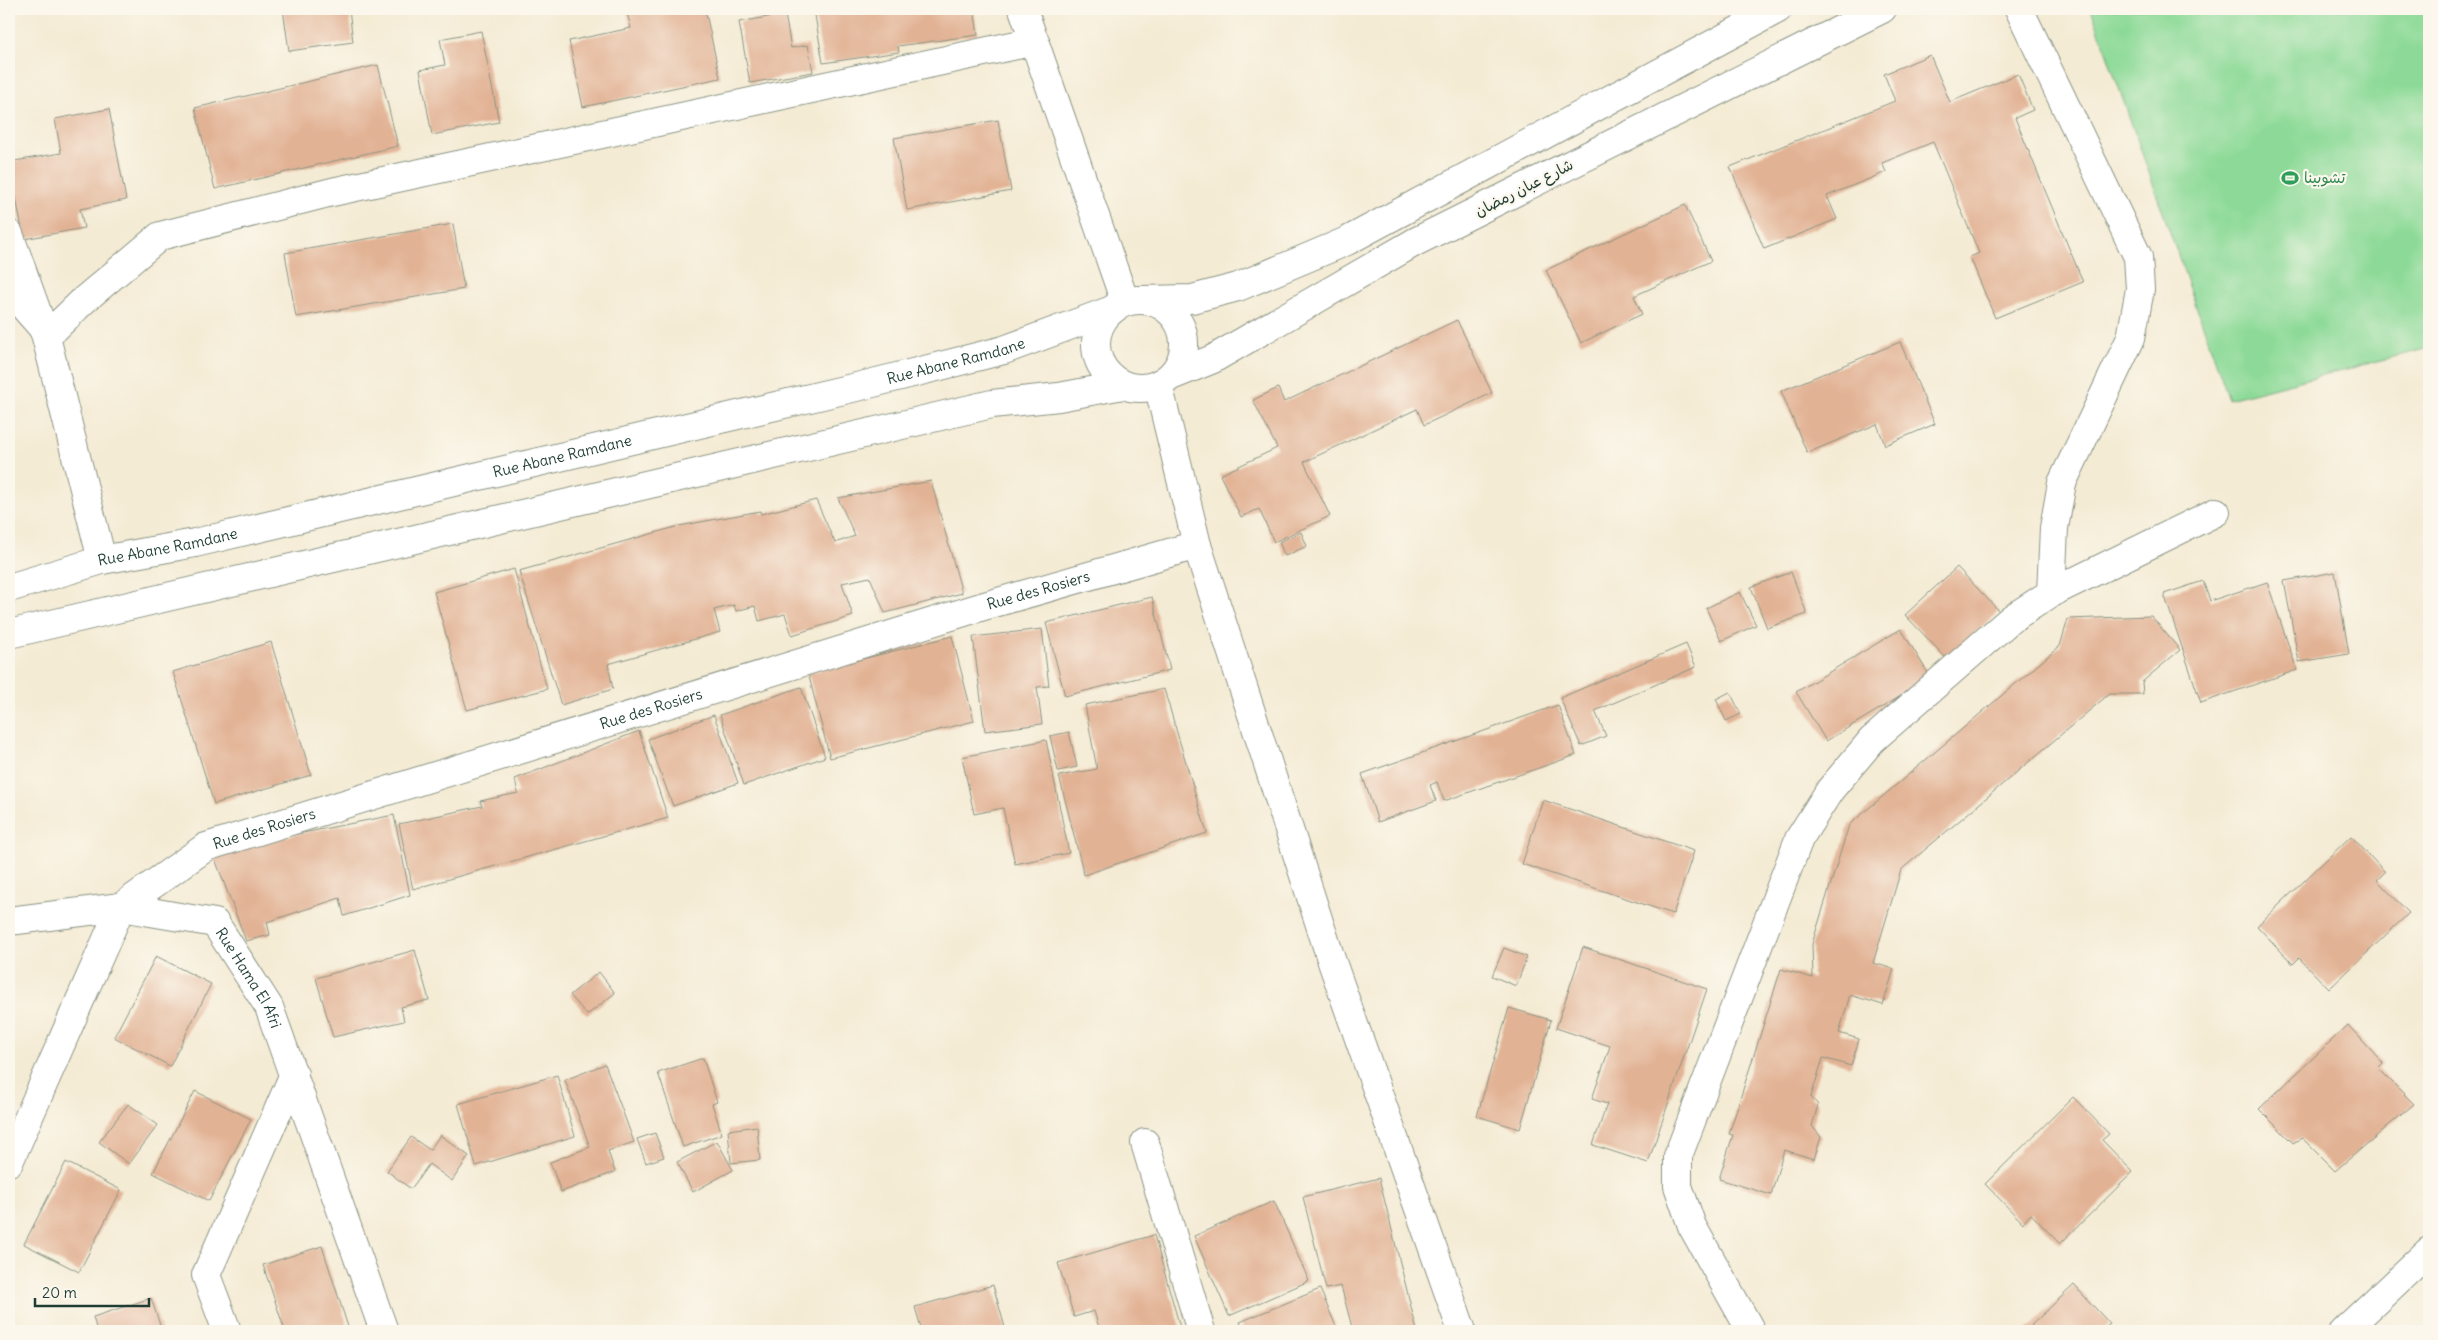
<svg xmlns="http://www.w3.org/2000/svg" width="2438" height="1340" font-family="Delius,'Playpen Sans Arabic',sans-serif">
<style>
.green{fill:#8dda98;stroke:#568c66}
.building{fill:#e2b294}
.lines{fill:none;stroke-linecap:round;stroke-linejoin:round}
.service-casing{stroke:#8a9484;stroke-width:22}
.minor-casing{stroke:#8a9484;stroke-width:30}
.tertiary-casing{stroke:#8a9484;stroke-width:30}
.service{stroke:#fff;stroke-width:20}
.minor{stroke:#fff;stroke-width:28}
.tertiary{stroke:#fff;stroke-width:28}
.labels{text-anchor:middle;stroke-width:4.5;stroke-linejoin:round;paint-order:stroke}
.leisure-label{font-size:15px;fill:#27864d;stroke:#fbf7ec;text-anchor:start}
.street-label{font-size:15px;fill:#1f3d34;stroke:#fbf7ec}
</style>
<rect width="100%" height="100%" fill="#fbf7ec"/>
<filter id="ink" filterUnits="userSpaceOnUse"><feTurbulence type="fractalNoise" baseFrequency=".02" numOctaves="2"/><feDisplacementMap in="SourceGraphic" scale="10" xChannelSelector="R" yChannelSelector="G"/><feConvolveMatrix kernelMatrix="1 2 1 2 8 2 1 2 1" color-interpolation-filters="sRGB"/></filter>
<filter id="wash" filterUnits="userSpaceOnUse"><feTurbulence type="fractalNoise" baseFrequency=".0096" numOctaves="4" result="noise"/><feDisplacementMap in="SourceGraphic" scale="20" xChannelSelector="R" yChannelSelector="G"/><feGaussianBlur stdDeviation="1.12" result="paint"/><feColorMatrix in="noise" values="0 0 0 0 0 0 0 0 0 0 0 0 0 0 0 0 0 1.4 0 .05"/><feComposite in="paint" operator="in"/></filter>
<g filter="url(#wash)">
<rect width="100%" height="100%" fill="#f4ebd4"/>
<!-- green -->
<path class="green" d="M2091 9H2429V348L2229 399Z"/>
<g id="blocks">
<!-- building -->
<path class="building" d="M283 9H349L353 42 289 51Z
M626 9H705L720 78 583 107 569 41 631 28Z
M814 9H974L978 35 898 46 899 52 823 63Z
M785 14 791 48 808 45 813 72 750 83 739 22Z
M481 31 499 122 432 135 420 70 445 65 440 39Z
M1930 55 1950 102 2018 74 2033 110 2015 118 2083 282 1995 318 1970 257 1979 253 1933 142 1882 163 1886 172 1827 196 1837 219 1764 249 1730 167 1895 101 1884 74Z
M378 65 398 146 215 189 195 108Z
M109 109 126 200 80 209 84 228 24 239 9 162 61 153 55 119Z
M998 120 1011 191 907 210 894 138Z
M1685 205 1711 261 1634 296 1642 314 1581 343 1546 270Z
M453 224 464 289 296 317 285 253Z
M1457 320 1492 393 1424 425 1417 409 1304 462 1330 516 1274 542 1259 509 1241 517 1220 475 1277 448 1253 400 1278 388 1284 402Z
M1900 342 1935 424 1885 445 1877 424 1807 453 1781 391Z
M931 481 962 593 885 613 870 577 842 583 853 616 792 635 785 614 759 621 755 606 736 611 734 605 714 610 720 632 608 664 613 689 561 705 519 571 679 526 760 511 761 514 816 500 835 543 855 536 838 498Z
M1301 532 1307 546 1285 556 1279 542Z
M1957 567 1999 611 1947 659 1905 615Z
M514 569 547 689 467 710 434 592Z
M1791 572 1807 614 1767 628 1751 587Z
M2335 572 2349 654 2299 662 2284 581Z
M2203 581 2210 601 2267 582 2297 670 2201 703 2164 594Z
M1740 592 1756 625 1721 641 1706 608Z
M1152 597 1170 670 1065 696 1046 623Z
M2151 616 2180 650 2142 682 2143 694H2109L1901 870 1873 963 1894 969 1883 1005 1850 995 1839 1033 1859 1039 1851 1066 1823 1058 1811 1097 1818 1105 1812 1126 1821 1137 1814 1159 1784 1150 1771 1195 1719 1179 1733 1135 1729 1134 1781 969 1813 978 1812 944 1849 825 2060 646 2068 619Z
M1042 629 1049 686 1037 687 1042 724 985 731 973 637Z
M1901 629 1931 678 1826 741 1796 692Z
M952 636 974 721 830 758 808 673Z
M271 642 311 775 214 804 173 672Z
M1686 644 1696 667 1595 711 1606 736 1581 746 1560 698Z
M801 687 825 757 744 785 720 715Z
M1164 689 1207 833 1084 875 1059 776 1097 769 1085 705Z
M1730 692 1741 714 1726 721 1716 699Z
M1558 705 1576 755 1444 801 1437 782 1430 785 1436 801 1378 822 1362 774Z
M714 715 738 783 673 806 648 739Z
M639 731 668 818 413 889 399 824 482 806 480 801 518 793 515 779Z
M1069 732 1077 767 1058 771 1050 736Z
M1046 740 1069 853 1015 864 1003 808 974 814 962 757Z
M1543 800 1694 851 1673 914 1522 864Z
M394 815 410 895 344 916 340 898 267 922 270 935 246 941 212 851Z
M2351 836 2385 872 2377 880 2409 913 2329 989 2299 958 2293 964 2257 926Z
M1583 947 1707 989 1648 1163 1593 1145 1607 1104 1592 1099 1610 1046 1556 1028Z
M1504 948 1527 957 1516 986 1492 976Z
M415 950 429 1000 401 1007 404 1021 333 1037 316 978Z
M156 956 211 984 170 1066 114 1037Z
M599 972 615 993 587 1015 570 995Z
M1509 1008 1551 1020 1520 1129 1477 1116Z
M2348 1025 2383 1063 2378 1068 2414 1104 2335 1171 2302 1138 2293 1143 2259 1109Z
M703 1058 717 1102 712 1104 722 1134 683 1147 658 1073Z
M605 1064 634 1142 608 1151 615 1172 561 1192 550 1162 590 1147 565 1080Z
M557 1075 575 1136 476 1166 458 1104Z
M195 1091 251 1119 209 1201 153 1173Z
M2073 1097 2109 1134 2102 1140 2133 1172 2060 1244 2031 1214 2023 1223 1985 1184Z
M128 1104 158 1125 129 1164 99 1142Z
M757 1126 760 1160 731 1163 728 1130Z
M655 1133 664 1157 646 1163 637 1139Z
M440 1135 469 1156 452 1181 429 1164 411 1189 387 1171 411 1137 430 1150Z
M717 1141 733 1170 693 1192 677 1162Z
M66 1162 121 1190 79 1272 24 1244Z
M1379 1178 1417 1331H1353L1341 1286 1326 1289 1303 1197Z
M1274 1201 1309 1281 1229 1316 1194 1236Z
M1154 1235 1181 1331H1100L1094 1311 1074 1317 1058 1263Z
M322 1246 349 1330 285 1331 263 1265Z
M993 1285 1006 1331H922L915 1307Z
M2074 1285 2110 1324 2105 1328 2108 1331H2025Z
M1320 1289 1338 1331H1244L1240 1322Z
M151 1298 162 1331H97L93 1317Z"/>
</g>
</g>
<g filter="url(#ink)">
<use href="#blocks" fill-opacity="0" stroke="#8a9484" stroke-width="1"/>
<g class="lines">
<!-- service casing -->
<g class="service-casing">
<path id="service" d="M9 296 39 330"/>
</g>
<!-- minor casing -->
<g class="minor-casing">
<path id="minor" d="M1023 9 1125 302
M2019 9 2138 257 2140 289 2131 338 2062 483 2054 528 2051 593
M9 234 46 337
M102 560 46 337 84 300 160 236 332 192 1035 41
M9 921 121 907
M1145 1143 1201 1331
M9 1162 121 907
M227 1331 206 1275 294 1074
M1751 1331 1692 1226 1678 1186V1156L1799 839 1830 790 1872 740 2011 619 2051 593 2216 512
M2344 1331 2429 1251"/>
</g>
<!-- tertiary casing -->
<g class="tertiary-casing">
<g id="tertiary">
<path d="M1140 300 1192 299 1238 287 1347 241 1778 9"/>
<circle cx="1140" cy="344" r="44"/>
<path d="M1171 376 1213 359 1415 242 1882 9"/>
<path d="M1158 384 1197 545 1332 962 1462 1331"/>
<path id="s1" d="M9 588 102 560 195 543 865 385 1004 350 1112 310"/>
<path d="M9 634 992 404 1059 397 1123 385"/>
<path id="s2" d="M121 907 206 847 984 606 1197 545"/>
<path id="s3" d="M121 907 215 923 269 1007 384 1331"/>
</g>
</g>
<!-- service -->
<use href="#service" class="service"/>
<!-- minor -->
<use href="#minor" class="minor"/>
<!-- tertiary -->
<use href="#tertiary" class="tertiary"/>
</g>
</g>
<!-- icons -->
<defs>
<g id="stadium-bare" transform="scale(1.35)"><path d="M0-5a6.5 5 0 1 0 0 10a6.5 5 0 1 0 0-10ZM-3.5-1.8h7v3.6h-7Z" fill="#2e9e5b" stroke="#fbf7ec" stroke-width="2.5" paint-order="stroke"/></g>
</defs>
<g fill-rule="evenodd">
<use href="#stadium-bare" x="2290" y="178"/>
</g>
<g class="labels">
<!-- leisure labels -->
<g class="leisure-label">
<text x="2304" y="183">تشوبينا</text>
</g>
<!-- street labels -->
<g class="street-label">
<text transform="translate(1524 188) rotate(-27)" y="5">شارع عبان رمضان</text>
<text dy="5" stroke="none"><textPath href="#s1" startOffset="974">Rue Abane Ramdane</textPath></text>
<text dy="5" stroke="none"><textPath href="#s1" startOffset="569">Rue Abane Ramdane</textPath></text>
<text dy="5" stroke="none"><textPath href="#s1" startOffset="164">Rue Abane Ramdane</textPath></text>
<text dy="5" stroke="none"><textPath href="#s2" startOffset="975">Rue des Rosiers</textPath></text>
<text dy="5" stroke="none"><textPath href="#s2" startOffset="570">Rue des Rosiers</textPath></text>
<text dy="5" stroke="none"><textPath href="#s2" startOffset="165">Rue des Rosiers</textPath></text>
<text dy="5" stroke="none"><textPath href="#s3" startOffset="160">Rue Hama El Afri</textPath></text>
</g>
</g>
<!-- margin -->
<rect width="2438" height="1340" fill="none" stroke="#fbf7ec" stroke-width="30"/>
<!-- scale -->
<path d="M35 1298v8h114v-8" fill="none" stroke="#1f3d34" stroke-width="2.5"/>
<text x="42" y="1298" font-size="15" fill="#1f3d34" stroke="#fbf7ec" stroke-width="4" paint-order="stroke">20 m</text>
</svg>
